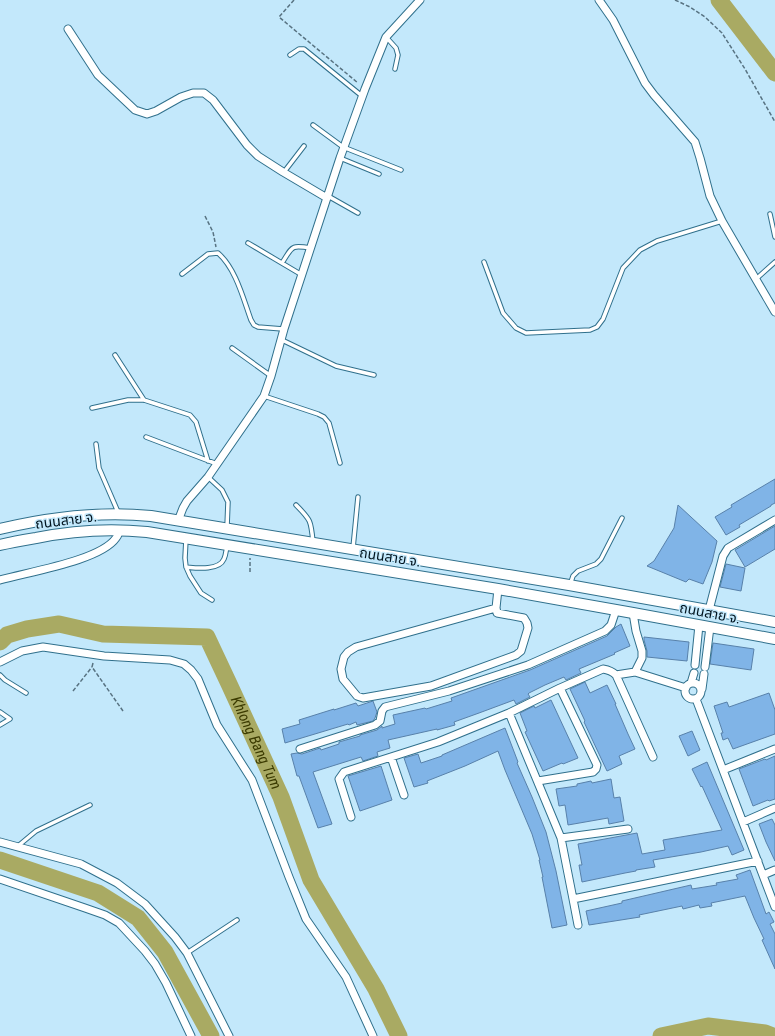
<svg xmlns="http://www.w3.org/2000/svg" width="775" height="1036" font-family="'Roboto Condensed','Noto Sans Thai',sans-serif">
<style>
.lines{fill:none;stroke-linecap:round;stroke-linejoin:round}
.river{stroke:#a9aa63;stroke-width:17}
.building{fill:#80b4e7;stroke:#5881aa}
.lane-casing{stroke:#30708c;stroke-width:5.5}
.street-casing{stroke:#30708c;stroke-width:9}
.secondary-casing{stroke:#30708c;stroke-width:12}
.path{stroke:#587382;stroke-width:1.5;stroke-dasharray:4 2;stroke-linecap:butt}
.lane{stroke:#fff;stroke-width:3.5}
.street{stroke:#fff;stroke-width:7}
.secondary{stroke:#fff;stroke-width:10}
.labels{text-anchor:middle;stroke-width:3;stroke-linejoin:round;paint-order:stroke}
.street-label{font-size:14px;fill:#00131e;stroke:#c3e8fb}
.water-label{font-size:15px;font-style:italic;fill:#3b3a00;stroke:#c3e8fb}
</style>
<rect width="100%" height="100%" fill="#c3e8fb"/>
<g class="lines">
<!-- river -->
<g class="river">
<path d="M719 0 775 73"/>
<path id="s1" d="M0 642 7 635 27 629 59 624 103 634 207 637 230 686 281 797 311 880 376 989 399 1036"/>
<path d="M0 860 98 893 138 918 165 952 211 1036"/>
<path d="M661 1036 708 1026 765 1033 773 1036"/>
</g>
</g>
<!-- building -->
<path class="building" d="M775 479V503L771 505V506L739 525 740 527 726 535 715 517 732 507 731 505Z
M678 505 717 541 712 562 703 584 689 579 686 582 647 566 654 561 674 528Z
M775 526V549L745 567 735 550Z
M726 564 745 568 741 591 720 587Z
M621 624 630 646 614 653 615 654 579 669 581 673 566 680 564 677 545 685 529 693 528 694 530 697 516 704 514 700 479 713 454 722 455 725 437 730V729L388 740 390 748 377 752 378 756 363 761 361 757 313 772 332 824 318 828 299 776H297L291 754 297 753 302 754 320 748 321 750 339 744V742L360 736V735L377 730 382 726V728L395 724 393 715 425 708 426 709 452 701 451 698 530 670 607 636 616 627Z
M644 637 689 642 687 661 647 657V651L644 640Z
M713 643 754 649 751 670 710 664Z
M585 682 590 693 607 685 616 704H615L628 734 635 749 619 756 622 764 607 771 584 722 585 721 570 689Z
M769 693 775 710V734L733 749 728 738 723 740 721 733H723L714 706 727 702 729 707Z
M551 700 578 758 563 764 562 763 543 771 525 732 527 731 520 713 534 706 535 708Z
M373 701 377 712 375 718 373 721 357 725 356 722 349 725 348 724 285 743 282 729 300 724 299 720 334 709V710L356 703 358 706Z
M505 728 518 762 517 763 532 797 546 832 556 871 567 925 552 928 542 877H543L539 860H540L532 834 505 770 498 751 465 766 427 781 428 783 414 787 404 758 418 754 421 763 442 756V755Z
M692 731 700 750 688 756 679 736Z
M775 756V799L769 801 768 800 753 806 739 769 765 759 766 760Z
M707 762 744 850 732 855 728 846 701 852 653 860 655 867 636 870V871L625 873 582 882 579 865H582L578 844 637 833 642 854 665 850 663 840 722 830 702 786 701 787 692 769Z
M381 766 392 800 360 811 348 776Z
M611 779 614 798 620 797 624 821 609 824 608 818 568 825 565 805 559 806 556 789 577 786V784L591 781 592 783Z
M772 819 775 825V861L766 842 759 824Z
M750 870 766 914 769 912 774 922 770 924 775 934V969L762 940 764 939 754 918 745 896 711 903 712 906 700 908 699 905 683 909 682 906 639 915 640 917 589 925 586 911 622 903V901L691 885 692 889 717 885 716 883 738 879 736 875Z"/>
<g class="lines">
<!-- lane casing -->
<g class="lane-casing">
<path id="lane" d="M386 37 396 48 398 55 395 69
M290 55 299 49H304L362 96
M313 125 343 147 401 170
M340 158 379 174
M284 172 304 146
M328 196 358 213
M770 214 775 237
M248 243 302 275
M484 262 503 313 516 328 526 333 590 330 597 327 603 319 623 268 640 250 657 241 722 221
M282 263C293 246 290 245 311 248
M182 274 208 254 218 253C236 269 243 298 251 320L254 325 258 327 283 329
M756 279 775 262
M282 340 336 366 374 375
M232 348 271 376
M115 355 144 400
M264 396 318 414 324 417 329 423 340 463
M92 408 128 400H144L190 415 196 422 208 461
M146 437 217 464
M96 444 99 468 118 512
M208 477 222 490 228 502 227 527
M296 505C311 520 311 521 313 542
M186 539 185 558 186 567 190 576 201 593 212 600
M353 548 358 497
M186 567C196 568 219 571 224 559 226 555 226 550 227 546
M570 585 573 576 578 571 596 564 601 559 622 518
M0 675 5 680 26 693
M0 712 10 719 0 725
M18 846 36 831 90 805
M187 953 237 920"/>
</g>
<!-- street casing -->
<g class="street-casing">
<path id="street" d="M599 0 613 20 645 83 654 95 695 142 700 158 710 196 722 221 775 312
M68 29 98 75 135 110 147 114 156 111 181 97 193 93H204L213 100 247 145 258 156 283 172 327 198
M178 521 183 508 187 501 208 477 264 396 271 376 284 329 340 158 365 89 386 37 420 0
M0 580C27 572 100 561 116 538 118 536 119 532 120 530
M496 608 356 647 348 652 344 657 341 669 343 679 357 696 363 698 431 686 516 655 521 651 528 628 527 623 524 618 497 613 496 608 498 589
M709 610 723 556 728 548 775 520
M633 613 636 631 642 651V658L635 672
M0 662 22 651 43 647 104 656 170 660 184 664 191 670 198 679 217 725 252 780 289 877 306 919 346 977 373 1036
M695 665 699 625
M705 667 710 627
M616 675 635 672 686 688
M685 691a8 8 0 1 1 16 0a8 8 0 1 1-16 0Z
M691 683 694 673
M702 689 704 674
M696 699 775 907
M509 713 561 838 573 899 758 861
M300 749 375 725 380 721 382 711 385 707 449 691 528 665 605 631 611 625 616 610
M391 757 404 795
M723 770 775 749
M538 781 593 772 596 769 597 765 560 688
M351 817 339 779 344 772 438 742 509 713 560 688 603 669C609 670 612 671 616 675L653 757
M743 822 775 808
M561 838 628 829
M0 842 81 864 117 883 145 904 175 937 187 953 229 1036
M763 875 775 870
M0 879 85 908 105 915 119 923 145 951 155 964 166 983 191 1036
M573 899 578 925"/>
</g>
<!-- secondary casing -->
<g class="secondary-casing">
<path id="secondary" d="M0 529C50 517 100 511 151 516L569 585 775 622
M0 545C12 542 24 540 36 538 75 530 108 528 147 532L498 589 633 613 775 639"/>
</g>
<!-- path -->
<path class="path" d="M294 0 279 17 358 83
M675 0 690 7 705 17 722 33 745 69 775 122
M205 216 213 232 216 247
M250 572V558
M93 663 92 667 123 711
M73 691 92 667"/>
<!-- lane -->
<use href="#lane" class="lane"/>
<!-- street -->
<use href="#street" class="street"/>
<!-- secondary -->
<use href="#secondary" class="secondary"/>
</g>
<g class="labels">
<!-- street labels -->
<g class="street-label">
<text transform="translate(66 520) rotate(-7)" y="5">ถนนสาย จ.</text>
<text transform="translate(390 557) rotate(9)" y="5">ถนนสาย จ.</text>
<text transform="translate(710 613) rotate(11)" y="5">ถนนสาย จ.</text>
</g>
<!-- water labels -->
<g class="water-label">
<text dy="5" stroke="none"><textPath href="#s1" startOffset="329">Khlong Bang Tum</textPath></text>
</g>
</g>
</svg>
